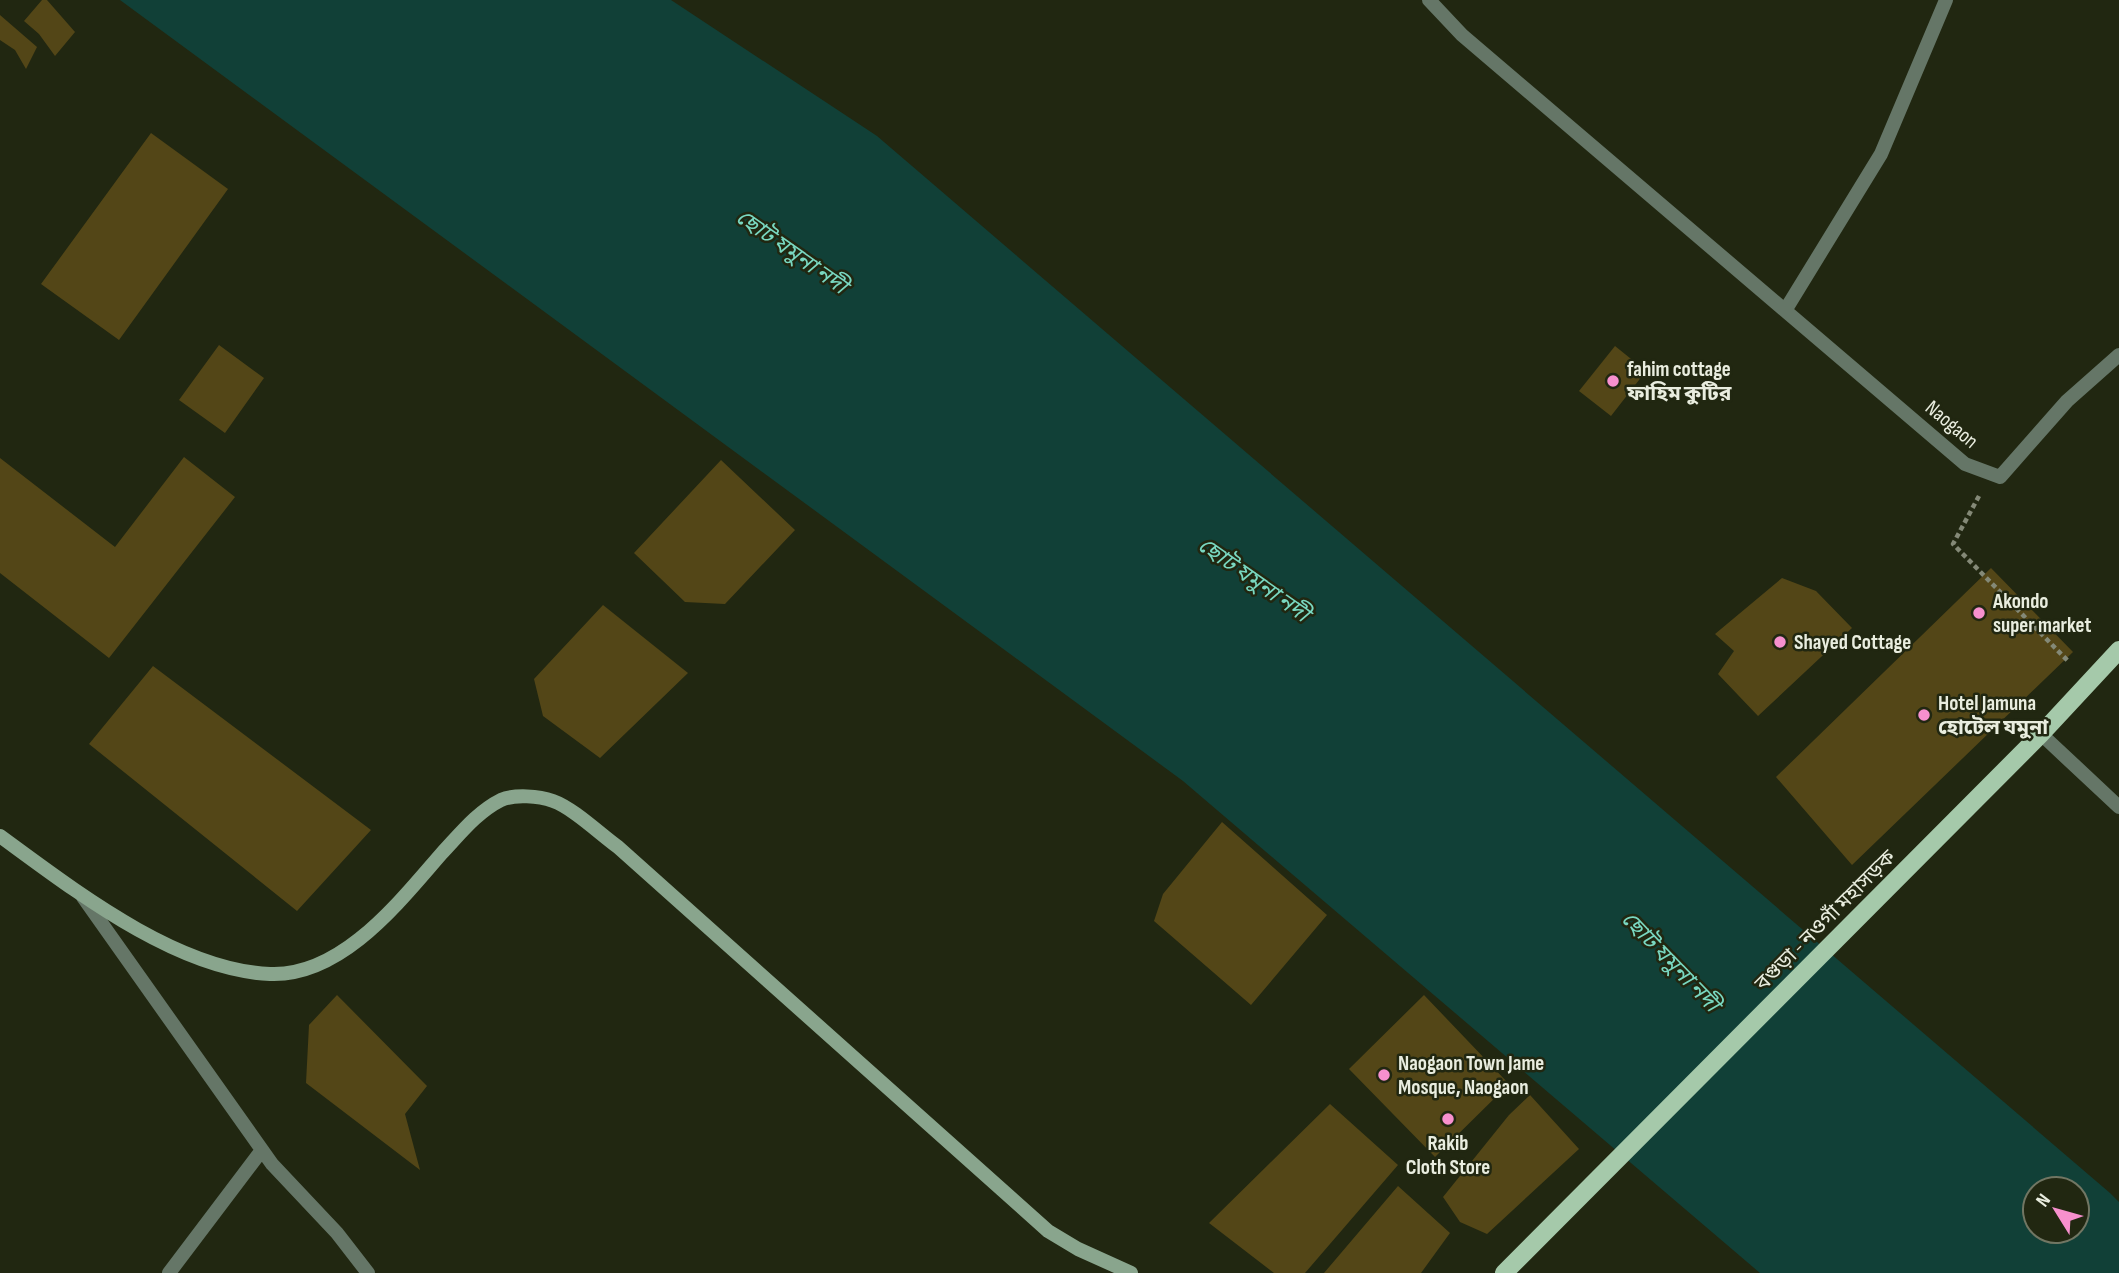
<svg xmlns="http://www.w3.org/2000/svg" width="2119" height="1273" font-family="'Sofia Sans Condensed','Noto Sans Bengali',sans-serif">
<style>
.water{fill:#114037;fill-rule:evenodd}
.building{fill:#534617}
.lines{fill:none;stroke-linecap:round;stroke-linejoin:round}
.path{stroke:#848977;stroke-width:4.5;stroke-dasharray:5 3.5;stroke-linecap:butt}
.street{stroke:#657667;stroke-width:14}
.secondary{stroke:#89a58d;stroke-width:14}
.primary{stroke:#a5c9aa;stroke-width:18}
.poi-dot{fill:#f790ce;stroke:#212711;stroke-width:2.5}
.labels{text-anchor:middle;stroke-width:5;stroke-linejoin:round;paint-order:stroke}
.poi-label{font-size:21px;font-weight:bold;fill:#e9eddf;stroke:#212711;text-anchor:start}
.street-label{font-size:21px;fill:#e9eddf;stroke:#212711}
.water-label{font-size:23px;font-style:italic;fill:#79d8c1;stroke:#212711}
</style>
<rect width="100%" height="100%" fill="#212711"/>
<!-- water -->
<path class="water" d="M120 0H671L877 136 2110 1193 2119 1202V1273H1760L1183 781ZM2035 1189H2077V1231H2035Z"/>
<!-- building -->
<path class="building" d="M42 0H47L75 32 55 56 39 34 24 21Z
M0 15 37 47 26 69 15 50 0 40Z
M151 133 228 189 119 340 41 284Z
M219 345 264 378 225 433 179 400Z
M1615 346 1646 371 1611 416 1579 391Z
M184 457 235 497 109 658 0 573V458L115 547Z
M721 460 795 530 725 604 685 602 634 553Z
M1991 568 2073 652 1852 865 1776 777Z
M1782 578 1816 591 1852 628 1758 716 1718 674 1734 651 1715 634Z
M603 605 688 673 600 758 543 716 534 679Z
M153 666 371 830 297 911 89 744Z
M1222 822 1327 915 1251 1005 1154 921 1163 894Z
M337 995 427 1086 405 1114 420 1170 306 1083 309 1025Z
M1424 995 1509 1084 1435 1157 1349 1069Z
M1530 1095 1579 1149 1487 1234 1460 1222 1443 1197 1509 1115Z
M1330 1104 1398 1165 1305 1273H1274L1209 1223Z
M1398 1186 1450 1233 1421 1273H1324Z"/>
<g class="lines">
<!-- path -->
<path class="path" d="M1979 496 1953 544 2068 661"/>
<!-- street -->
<path class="street" d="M1429 0 1462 35 1965 464 2000 477 2067 401 2119 355
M1786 309 1881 154 1946 0
M2041 734 2119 807
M83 897 272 1164 337 1233 368 1273
M169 1273 262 1150"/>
<!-- secondary -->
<path class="secondary" d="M0 836C74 890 176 970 270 974 342 977 400 901 442 853 460 834 477 812 501 800 515 794 539 796 553 801 573 808 600 834 618 847L1048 1231 1078 1249 1131 1273"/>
<!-- primary -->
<path class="primary" d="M1504 1273 2041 734 2119 650"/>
</g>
<!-- markers -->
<g class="poi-dot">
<circle cx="1613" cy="381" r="7"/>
<circle cx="1979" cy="613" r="7"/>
<circle cx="1780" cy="642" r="7"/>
<circle cx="1924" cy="715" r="7"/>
<circle cx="1384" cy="1075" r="7"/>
<circle cx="1448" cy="1119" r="7"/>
</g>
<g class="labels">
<!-- poi labels -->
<g class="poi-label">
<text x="1627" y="376">fahim cottage<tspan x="1627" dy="24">ফাহিম কুটির</tspan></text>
<text x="1993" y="608">Akondo<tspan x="1993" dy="24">super market</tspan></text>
<text x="1794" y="649">Shayed Cottage</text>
<text x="1938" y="710">Hotel Jamuna<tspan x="1938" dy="24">হোটেল যমুনা</tspan></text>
<text x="1398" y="1070">Naogaon Town Jame<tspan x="1398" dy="24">Mosque, Naogaon</tspan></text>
<text x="1448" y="1150" text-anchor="middle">Rakib<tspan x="1448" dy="24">Cloth Store</tspan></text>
</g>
<!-- street labels -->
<g class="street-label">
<text transform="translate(1952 424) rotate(40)" y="7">Naogaon</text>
<text transform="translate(1825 920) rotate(-45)" y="7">বগুড়া - নওগাঁ মহাসড়ক</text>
</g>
<!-- water labels -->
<g class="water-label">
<text transform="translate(792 251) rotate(35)" y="8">ছোট যমুনা নদী</text>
<text transform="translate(1254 579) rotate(35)" y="8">ছোট যমুনা নদী</text>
<text transform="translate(1671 961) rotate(46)" y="8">ছোট যমুনা নদী</text>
</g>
</g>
<!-- north arrow -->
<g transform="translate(2056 1210) rotate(307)"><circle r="33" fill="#212711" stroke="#717663" stroke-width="2"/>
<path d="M0-5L12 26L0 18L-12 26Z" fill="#f790ce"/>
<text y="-10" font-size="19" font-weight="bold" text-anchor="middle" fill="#e9eddf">N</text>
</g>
</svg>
